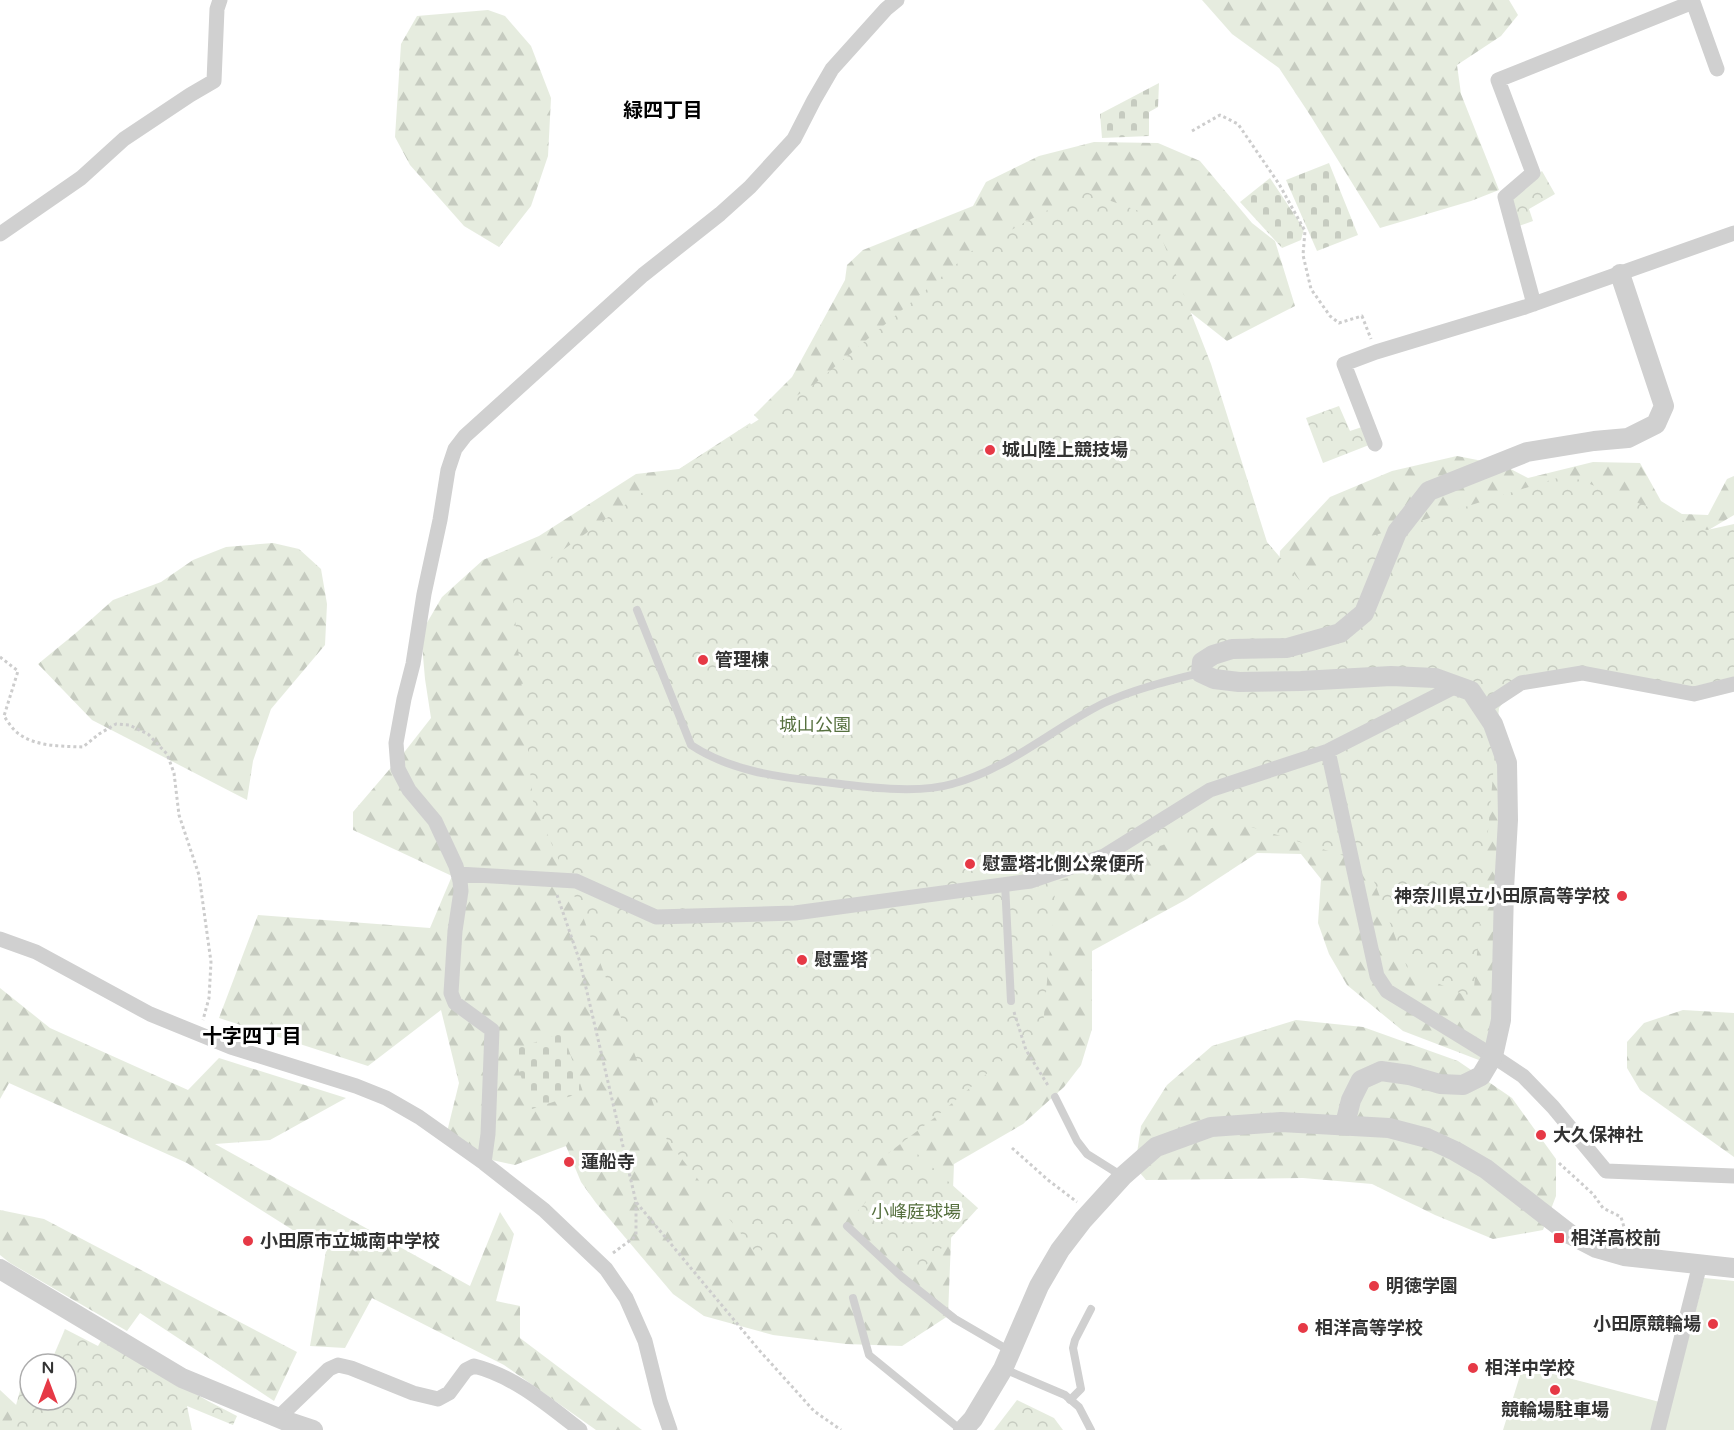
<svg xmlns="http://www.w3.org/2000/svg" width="1734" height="1430" font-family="'Varela Round','Noto Sans JP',sans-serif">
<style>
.green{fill:#e6ecdf}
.forest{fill:url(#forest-firs)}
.cemetery{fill:url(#cemetery-stones)}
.park{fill:url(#park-crowns)}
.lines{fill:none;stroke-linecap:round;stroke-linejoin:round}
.path{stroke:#cdcdcd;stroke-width:3;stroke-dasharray:3 3;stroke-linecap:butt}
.service{stroke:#d0d0d0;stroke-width:8}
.minor{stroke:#d0d0d0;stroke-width:15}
.tertiary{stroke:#d0d0d0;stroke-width:20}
.poi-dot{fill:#e63946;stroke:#fff;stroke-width:2}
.labels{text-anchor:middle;stroke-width:6;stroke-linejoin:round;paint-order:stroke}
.poi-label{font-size:18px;font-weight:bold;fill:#333;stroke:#fff;text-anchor:start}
.park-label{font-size:18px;fill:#56703f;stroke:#fff}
.neighbourhood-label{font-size:20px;font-weight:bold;fill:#000;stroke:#fff}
</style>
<defs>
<pattern id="forest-firs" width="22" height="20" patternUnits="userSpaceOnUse" patternTransform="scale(1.5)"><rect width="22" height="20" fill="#e6ecdf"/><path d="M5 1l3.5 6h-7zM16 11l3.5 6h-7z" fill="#c6cbc0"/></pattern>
<pattern id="cemetery-stones" width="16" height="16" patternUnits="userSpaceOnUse" patternTransform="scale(1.5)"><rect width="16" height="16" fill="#e6ecdf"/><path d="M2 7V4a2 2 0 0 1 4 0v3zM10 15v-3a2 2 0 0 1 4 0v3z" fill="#c6cbc0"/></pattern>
<pattern id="park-crowns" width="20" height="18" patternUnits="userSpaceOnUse" patternTransform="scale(1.5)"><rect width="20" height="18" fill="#e6ecdf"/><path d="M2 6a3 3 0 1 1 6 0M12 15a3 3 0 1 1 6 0" fill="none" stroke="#c6cbc0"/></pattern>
</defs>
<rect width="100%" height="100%" fill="#fff"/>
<!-- green -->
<path class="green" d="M1704 1278 1734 1281V1430H1503L1523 1366 1671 1405Z"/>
<!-- forest -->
<path class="forest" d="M1202 0H1509L1518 15 1501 36 1457 65 1461 94 1499 190 1471 201 1380 228 1310 115 1279 68 1232 34Z
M488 10 505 16 531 46 551 98 548 156 531 206 499 247 464 226 410 165 395 137 401 44 417 16Z
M1094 142 1158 143 1200 161 1252 223 1275 241 1295 306 1227 341 1185 308 766 427 754 415 792 377 845 280 847 265 863 250 973 206 986 182 1039 156Z
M750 423 770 455 1274 646 1280 551 1330 497 1392 471 1457 456 1503 465 1528 478 1593 462 1640 463 1661 501 1682 514 1708 515 1727 479 1734 476V515L1644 568 1437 612 1498 756 1503 795 1493 1030 1484 1062 1403 1031 1347 985 1329 954 1318 923 1321 879 1301 854 1257 853 1187 899 1092 951V1029L1081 1065 1064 1087 1023 1124 954 1164 948 1316 902 1346 846 1344 773 1335 704 1316 673 1294 596 1203 581 1182 566 1146 515 1165 474 1156 447 1132 459 1083 441 1010 368 1066 219 1018 258 915 430 928 452 876 353 830V812L406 750 431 718 425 679 421 633 442 597 483 560 539 536 636 474 679 469Z
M273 543 299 549 321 569 327 604 325 645 271 709 253 761 247 800 92 720 38 664 77 632 113 600 161 582 193 560 226 547Z
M0 988 50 1028 188 1090 219 1058 346 1098 270 1140 215 1144 470 1286 500 1212 514 1234 496 1301 520 1306V1338L642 1430H596L504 1365 372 1298 345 1348 310 1346 326 1251 187 1163 9 1083 0 1099Z
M1683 1010 1734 1013V1157L1640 1090 1627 1068V1042L1644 1023Z
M1296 1020 1363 1027 1458 1061 1512 1098 1556 1159V1196L1543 1230 1493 1239 1435 1215 1372 1184 1303 1178 1146 1180 1135 1167 1141 1126 1167 1085 1212 1046Z
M0 1210 44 1219 297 1352 274 1401 140 1313 127 1331 10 1263 0 1255Z
M0 1390 28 1416 59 1430H0Z"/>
<!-- cemetery -->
<path class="cemetery" d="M1159 83 1158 107 1149 112V136L1102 138 1100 114Z
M1329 163 1358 235 1317 251 1286 180Z
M1270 178 1304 229 1301 240 1282 248 1240 202Z
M563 1033 583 1092 532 1109 512 1050Z"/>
<!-- park -->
<path class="park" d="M1542 171 1555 194 1529 209 1533 221 1516 227 1508 199Z
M1083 191 1153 216 1211 364 1267 542 1307 589 1350 543 1567 475 1707 530 1734 524V679L1694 688 1596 669 1523 677 1499 708 1473 999 1408 970 1367 863 1232 821 1056 882 1043 1026 938 1115 757 1254 667 1140 580 909 533 801 512 587 640 494 812 386 972 251Z
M1339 406 1350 431 1362 427 1369 445 1323 463 1306 418Z
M913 1150 978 1208 919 1273 854 1215Z
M65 1329 98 1346 102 1339 208 1401 237 1416 233 1425 187 1406 192 1430H18L10 1427 21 1387 30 1389V1400H66V1364H50Z
M1017 1400 1054 1418 1063 1430H994Z"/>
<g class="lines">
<!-- path -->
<path class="path" d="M1192 131 1220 115 1238 124 1279 184 1305 231 1303 255 1311 289 1330 316 1339 323 1362 316 1371 339
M0 657 18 671 4 716C8 722 13 730 19 734 37 747 62 746 83 747L99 734 116 724 129 725 148 734 167 754 174 773 179 815 199 875 211 962 209 998 203 1020
M557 895 580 962 636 1202 759 1350 814 1411 841 1430
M1014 1012 1026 1050 1049 1087
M1012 1148 1048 1180 1077 1202
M1559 1163 1593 1194 1603 1208 1621 1217 1627 1237
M613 1253 636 1236V1202"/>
<!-- service -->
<path class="service" d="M637 610 691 745C727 769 774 777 816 781 855 786 915 795 952 784 1009 769 1053 728 1104 703 1134 689 1168 681 1200 673
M1005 884 1011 1001
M1055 1097 1077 1141 1087 1154 1122 1176
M847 1226 902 1277 955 1319 1010 1351
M853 1298 869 1355 961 1430
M1004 1369 1065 1395 1079 1407 1091 1430
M1070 1400 1081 1389 1073 1348 1075 1340 1091 1309"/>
<!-- minor -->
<path class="minor" d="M0 234 81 178 124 139 190 95 214 81 217 9 220 0
M1534 304 1505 197 1533 173 1498 80 1693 2 1717 69
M1375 444 1344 364 1376 352 1525 307 1734 233
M1483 708 1521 683 1582 673 1694 694 1734 684
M1328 751 1377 976 1387 991 1493 1056 1523 1076 1553 1107 1606 1171 1734 1176
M458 874 576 881 656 917 795 913 1031 881 1104 856 1210 790 1328 751 1456 686
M0 939 36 952 150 1014 231 1047 356 1086 386 1098 419 1117 484 1163 544 1210 606 1269 626 1298 645 1341 660 1401 670 1430
M484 1163 488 1134 492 1030 455 1003 451 993 455 931 461 891 460 881 456 866 435 821 409 790 398 769 396 743 404 699 413 664 424 594 440 520 448 470 455 449 465 436 643 275 720 214 750 187 794 139 814 100 832 69 886 9 897 0
M278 1418 329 1369 338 1365 351 1368 413 1393 438 1399 449 1393 466 1370 474 1366C514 1376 548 1405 580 1430
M1658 1430 1700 1264"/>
<!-- tertiary -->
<path class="tertiary" d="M1345 1124 1351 1100 1361 1080 1381 1071 1409 1075 1440 1084 1463 1085 1481 1076 1493 1056 1501 1020 1504 889 1508 820 1507 763 1493 724 1471 691 1435 678 1391 676 1301 681 1239 682 1214 679 1201 673 1202 662 1213 655 1232 649 1287 648 1340 633 1364 613 1397 532 1429 491 1527 452 1594 441 1628 438 1656 424 1664 406 1620 274
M0 1269 182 1378 286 1421 313 1430
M963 1430 973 1419 1003 1369 1039 1286 1060 1250 1083 1220 1123 1176 1156 1147 1211 1127 1281 1122 1389 1128 1427 1138 1455 1151 1486 1169 1571 1235 1596 1248 1624 1256 1734 1268"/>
</g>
<!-- markers -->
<g class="poi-dot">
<circle cx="990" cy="450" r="6"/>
<circle cx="703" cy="660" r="6"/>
<circle cx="970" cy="864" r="6"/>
<circle cx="1622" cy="896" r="6"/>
<circle cx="802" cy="960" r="6"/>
<circle cx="1541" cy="1135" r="6"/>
<circle cx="569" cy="1162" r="6"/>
<rect x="1553" y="1232" width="12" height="12" rx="3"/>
<circle cx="248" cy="1241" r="6"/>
<circle cx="1374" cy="1286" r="6"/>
<circle cx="1713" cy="1324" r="6"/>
<circle cx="1303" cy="1328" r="6"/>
<circle cx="1473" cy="1368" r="6"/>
<circle cx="1555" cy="1390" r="6"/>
</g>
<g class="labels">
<!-- poi labels -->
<g class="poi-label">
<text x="1002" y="456">城山陸上競技場</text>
<text x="715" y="666">管理棟</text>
<text x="982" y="870">慰霊塔北側公衆便所</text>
<text x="1610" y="902" text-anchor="end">神奈川県立小田原高等学校</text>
<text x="814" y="966">慰霊塔</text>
<text x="1553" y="1141">大久保神社</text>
<text x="581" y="1168">蓮船寺</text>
<text x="1571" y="1244">相洋高校前</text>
<text x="260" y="1247">小田原市立城南中学校</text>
<text x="1386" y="1292">明徳学園</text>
<text x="1701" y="1330" text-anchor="end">小田原競輪場</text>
<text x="1315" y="1334">相洋高等学校</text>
<text x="1485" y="1374">相洋中学校</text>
<text x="1555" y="1416" text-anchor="middle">競輪場駐車場</text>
</g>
<!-- park labels -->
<g class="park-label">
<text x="815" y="731">城山公園</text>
<text x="916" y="1218">小峰庭球場</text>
</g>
<!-- neighbourhood labels -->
<g class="neighbourhood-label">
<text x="663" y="117">緑四丁目</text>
<text x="252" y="1043">十字四丁目</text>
</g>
</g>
<!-- north arrow -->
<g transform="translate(48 1382)"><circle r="28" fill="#ffffff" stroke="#adadad" stroke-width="1.5"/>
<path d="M0-4.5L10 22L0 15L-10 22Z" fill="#e63946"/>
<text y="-9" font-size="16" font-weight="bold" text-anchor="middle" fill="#333333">N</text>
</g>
</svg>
